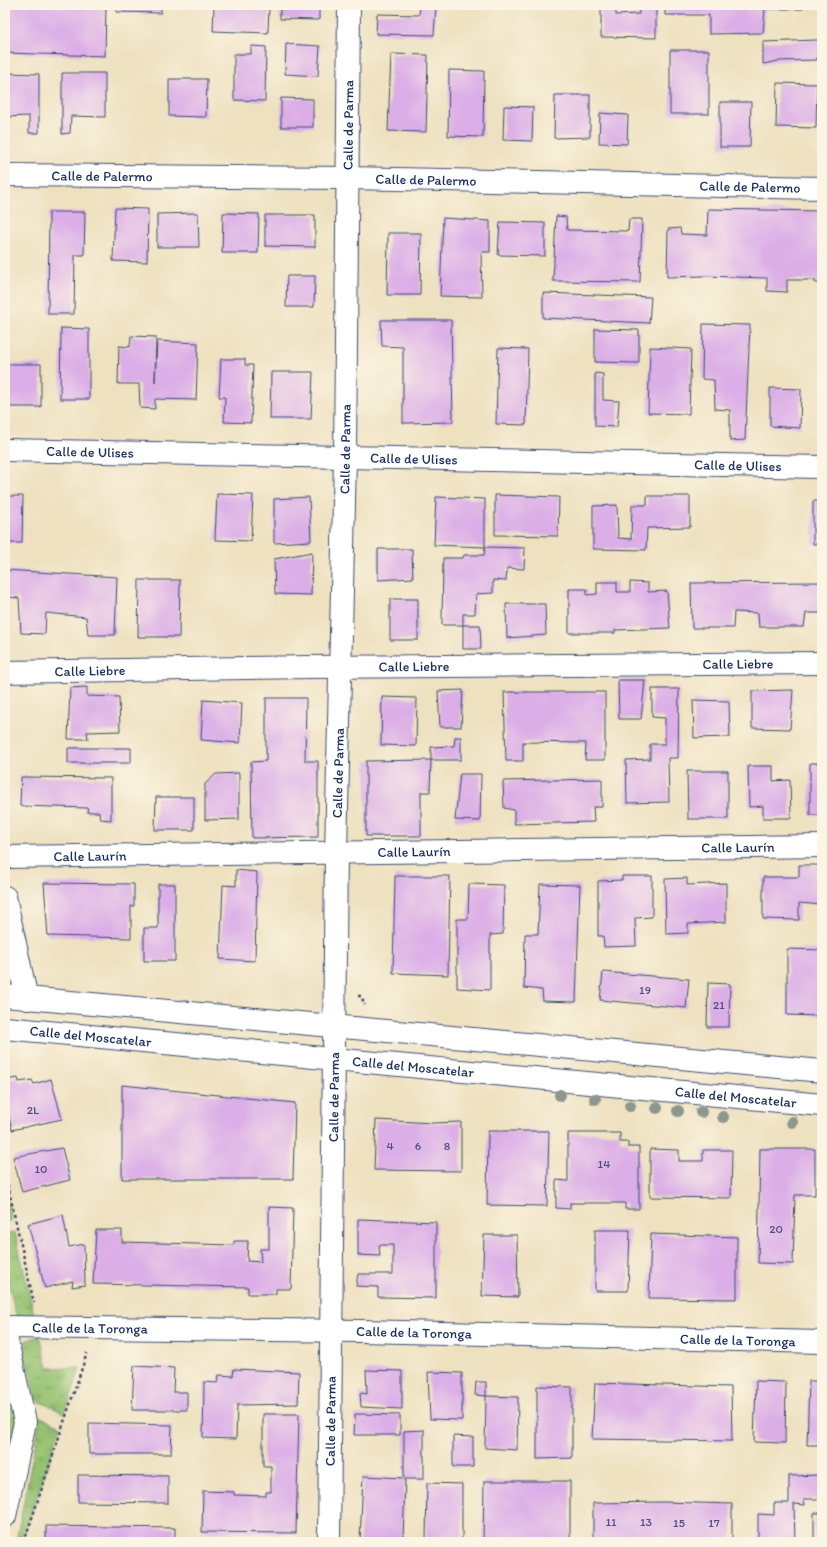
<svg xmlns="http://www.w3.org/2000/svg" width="827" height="1547" font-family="Itim,sans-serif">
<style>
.grass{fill:url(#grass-tufts);stroke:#587867}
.garden{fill:url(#garden-furrows);stroke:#587867}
.building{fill:#dbaee7}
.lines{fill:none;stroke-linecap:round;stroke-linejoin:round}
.street-casing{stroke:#3b4a6d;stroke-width:24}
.secondary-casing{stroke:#3b4a6d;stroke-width:24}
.path{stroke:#3b4a6d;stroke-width:2.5;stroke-dasharray:3 3;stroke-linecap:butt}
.street{stroke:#fff;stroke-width:22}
.secondary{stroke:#fff;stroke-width:22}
.tree{fill:#8e978d}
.labels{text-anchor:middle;stroke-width:4;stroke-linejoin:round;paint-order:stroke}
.number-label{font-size:12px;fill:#4b4f80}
.street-label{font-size:14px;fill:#1b2f5e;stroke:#fcf5e5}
</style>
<defs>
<pattern id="grass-tufts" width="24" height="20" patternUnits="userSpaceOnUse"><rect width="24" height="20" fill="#95c270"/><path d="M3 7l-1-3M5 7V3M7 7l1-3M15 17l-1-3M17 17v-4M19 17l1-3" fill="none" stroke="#799e5f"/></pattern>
<pattern id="garden-furrows" width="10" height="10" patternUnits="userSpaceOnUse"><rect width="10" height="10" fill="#95c270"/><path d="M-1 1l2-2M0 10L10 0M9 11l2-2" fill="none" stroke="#799e5f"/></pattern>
</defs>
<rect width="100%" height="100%" fill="#fcf5e5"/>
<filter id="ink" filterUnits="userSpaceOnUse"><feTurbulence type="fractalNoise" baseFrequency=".025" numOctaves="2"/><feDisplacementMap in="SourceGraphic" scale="8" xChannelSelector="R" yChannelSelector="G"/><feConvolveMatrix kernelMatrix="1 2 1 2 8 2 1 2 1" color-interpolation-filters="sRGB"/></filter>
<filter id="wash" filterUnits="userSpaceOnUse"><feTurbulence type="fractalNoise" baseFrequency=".012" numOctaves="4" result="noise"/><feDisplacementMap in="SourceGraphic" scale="16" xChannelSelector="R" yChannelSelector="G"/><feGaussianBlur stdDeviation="0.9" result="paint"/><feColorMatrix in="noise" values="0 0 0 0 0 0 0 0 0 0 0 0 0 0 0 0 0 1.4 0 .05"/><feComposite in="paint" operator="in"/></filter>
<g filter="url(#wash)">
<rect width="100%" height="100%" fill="#eee1c0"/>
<!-- grass -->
<path class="grass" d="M5 1191 12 1220 5 1222Z
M15 1232 35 1319 17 1318 5 1270V1234Z
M40 1336 48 1368H80L65 1413 36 1400 23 1349 25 1341Z
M38 1416 61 1426 21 1542H16L39 1425Z"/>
<!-- garden -->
<path class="garden" d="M15 1403 17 1415 5 1490V1405Z"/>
<g id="blocks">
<!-- building -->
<path class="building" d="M5 5H106L105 56 5 53Z
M117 5H161V13L116 12Z
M214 5H269L268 33 213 31Z
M280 5H319V20L280 19Z
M420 5H436L434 35 376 34 377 14 419 15Z
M563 5H590V8L563 6Z
M601 5H616V15L639 14V5H656V38L601 37Z
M665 5H803V9H765L763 33 709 34V15H665Z
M817 40H822V52L817 51V60L778 61 763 64V42Z
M286 44 320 46 318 76 285 74Z
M251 46 266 47 265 101 234 100V54H251Z
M670 50H709V114H670Z
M391 54 428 55 426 132 388 131Z
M449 70 484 71 483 137 448 136Z
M5 73 39 74V133H29V116L5 117Z
M62 73H105V117L71 116 70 133 62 134Z
M169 79H207L206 117 169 116Z
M777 83 817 84 816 128 776 127Z
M555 95H590V137L554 138Z
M281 98 313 99V127H281Z
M819 99H822V129H819Z
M720 102H751L750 147H720Z
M504 106 533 107 532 141 503 140Z
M600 113 628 115 627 144 599 143Z
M115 208 148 209 147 262 113 261Z
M708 209 822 211V283H815V280H787V292L767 291V278L704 276 667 277 668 229 680 228 681 234 707 235Z
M49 212H85L84 255H75L74 314H48Z
M198 213 199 247H157V214Z
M223 213 259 214 258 253H222Z
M265 215H315V247L265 246Z
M556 216 566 217 567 230 628 231 629 219H642L640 282 553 281Z
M443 218 490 221V252H481L482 297 440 296Z
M500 222 545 223V256L498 255Z
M388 233H421L420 295H387Z
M287 276H315L314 307H286Z
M543 293 651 297 649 323 543 318Z
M381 320H451L453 422 403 423V347L382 346Z
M703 324 750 325 745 440 730 441V410L715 409 714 380 702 379Z
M61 328 89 329V399H60Z
M595 329 639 330V363L595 362Z
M131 336 156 337 155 383 157 341 198 343 196 400 155 399V409L140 408 139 384H118L119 346 130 347Z
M650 347 691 349 689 414 648 413Z
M498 348 528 349 526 425 496 424Z
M221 359H245V365H253L251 423 224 422 225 397H219Z
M6 364H41V407H6Z
M271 372H313L311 419H270Z
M595 373 603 374V400L619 401 617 427 595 426Z
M770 388 801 389 800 428 770 426Z
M217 494 253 495 251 541 215 540Z
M495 495 559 497 558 536 495 535Z
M5 496H23L22 543H5Z
M647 496H690V527L647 528 646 550 593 549V506L617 505 618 538 631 539 632 505H647Z
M309 497 311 541 274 543V499Z
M436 497 485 499V547L434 545Z
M813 501H822V544H813Z
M485 547 525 548 524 569 507 568 506 581 493 580V593L476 594 475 614H463V625H442L443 558H463L464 555H484Z
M378 549H412L413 578 378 580Z
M312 552 311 595 275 594 274 559Z
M5 570 117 577 115 635H88L86 617 46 613 45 634 21 633 19 598 5 597Z
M139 580H180L179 637H138Z
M597 582H617V592H630V582L648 583V592L667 591 670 628 615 630V633H569V589H587V595L597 594Z
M822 582V613H806L804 627H759L758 613 734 612 733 628H692L691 583Z
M390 599H418V640H390Z
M506 604H545L546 635 507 638Z
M463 625H480L481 649H463Z
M618 680H645L641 719H619Z
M87 687V696L119 697 120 731 87 732 88 739H68L70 688Z
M652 689H679L678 758H668L669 802 627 803 626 760 650 759V744H665V718L652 717Z
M463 690 461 727H440L438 691Z
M793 690 790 729 752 728V691Z
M504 692H605V760H585L586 743 523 742V761H506Z
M382 697 417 698 416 746 381 745Z
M266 698H306L305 761H318V837L252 838 251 762 266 761Z
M203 700 242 703 240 743 201 740Z
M693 700 729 701 730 737 694 738Z
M455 737H461V760H431V747L454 746Z
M68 748H131V763H68Z
M431 760 430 792H421V836H366V761Z
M810 763H822V815H810Z
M748 766H773V781L790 780 791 818H763V806L749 807Z
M687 771H728V819H688Z
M239 773V819L205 820V784L216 774Z
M460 774H481L480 821 455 820Z
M21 777 111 778V820L100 819 99 812H87L88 808 20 806Z
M602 779V807H593L594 822 514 824V810L504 808 503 781Z
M156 797H194V830H155Z
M799 865H822V905L799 903V920L763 919V877H799Z
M236 870 257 872 255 961 220 959 223 885 236 886Z
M395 876H450L448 975 393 973Z
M622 876H652V917L635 918 636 946 604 947 603 936H598V881L622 880Z
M687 878V885L726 883V922L688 924V933L666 934 665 879Z
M44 883 134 884V906H131V938L48 936Z
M158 884H175V961H144V928H158Z
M469 884 504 885 503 934 490 935V990L457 988V919H468Z
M540 884 580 885 576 1002 543 1001 542 990 524 988 525 934H538Z
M787 949 822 950V1016L787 1015Z
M603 972 689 979 686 1008 600 1000Z
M708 983 730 984 729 1027H707Z
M18 1078 19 1082 32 1080 34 1084 51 1079 62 1119 12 1130 5 1101V1080Z
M122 1085 295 1103 293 1179H122Z
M376 1120 433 1123 461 1122V1171L374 1170Z
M488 1131H549L547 1206 487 1205Z
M568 1133H620V1142H628V1147H639V1209H625V1203H570V1209L556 1208V1180L568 1181Z
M62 1148 70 1180 22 1192 13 1157Z
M650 1149 679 1150V1161H703V1150H732L731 1198 650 1197Z
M760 1149H815V1195H795L793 1264 758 1263Z
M269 1207 293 1208 291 1289H276V1294H248V1287L93 1284 96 1230H122V1242L234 1245V1241H248L247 1261 261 1262 260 1249H269Z
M63 1215 69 1247 84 1244 85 1285 72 1287 73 1281 45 1288 28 1224Z
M358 1219 436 1222V1298L378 1297V1287L356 1286 358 1274H393V1245H379L380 1256 358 1255Z
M595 1230H630L628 1291H595Z
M651 1234 737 1237V1299L649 1298Z
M484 1235H517L518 1297 482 1296Z
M134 1366 174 1368 173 1392H187V1410H132Z
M234 1369 299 1372 298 1404 237 1405 236 1439 203 1438 204 1382 218 1383 219 1375 233 1376Z
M366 1370 402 1371V1409L361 1407 360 1393 367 1394Z
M428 1372 462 1373V1420L430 1419Z
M756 1381 786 1382 785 1443 754 1442Z
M809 1381H822V1445H807Z
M476 1382H486V1396L518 1397 517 1450 485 1448 486 1396 475 1395Z
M595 1383 731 1387 732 1441 592 1439Z
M537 1386 572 1387V1458L537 1459Z
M263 1414H299L296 1533 202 1532 203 1491 234 1492V1495L266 1496V1492H271V1466H263Z
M355 1414 400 1415V1435H354Z
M89 1423 172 1425 171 1454H89Z
M424 1430V1479H405L403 1542H360L363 1476 404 1478V1431Z
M453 1436 473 1437V1467H453Z
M78 1475 168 1476V1503L78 1502Z
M821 1475V1499H804L805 1505 794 1504 795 1542H758V1514L774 1515V1503H789V1476Z
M484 1481H570V1542H483Z
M427 1483 462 1484V1540H426Z
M663 1502 732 1504V1542H593V1503Z
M814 1513H822V1542H814Z
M46 1526 175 1528V1542H46Z"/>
</g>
</g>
<g filter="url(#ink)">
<use href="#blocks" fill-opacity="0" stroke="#3b4a6d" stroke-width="1"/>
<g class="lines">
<!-- street casing -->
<g class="street-casing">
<g id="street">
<path id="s1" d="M5 175 348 178 822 188"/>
<path id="s2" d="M5 450 822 467"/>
<path id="s3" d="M5 672 309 667 822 663"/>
<path id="s4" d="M5 857 822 846"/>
<path d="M5 897 27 999"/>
<path id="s5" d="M5 1327 361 1331 822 1342"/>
<path d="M5 1332 25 1422 5 1516"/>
<path id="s6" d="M329 1542 336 853 345 458 349 5"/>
</g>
</g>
<!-- secondary casing -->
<g class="secondary-casing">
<g id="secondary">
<path d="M5 996 822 1071"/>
<path id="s7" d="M5 1028 822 1105"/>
</g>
</g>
<!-- path -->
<path class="path" d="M358 996H361L365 1005
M5 1173 34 1303
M24 1542 87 1353"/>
<!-- street -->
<use href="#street" class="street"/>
<!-- secondary -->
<use href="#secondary" class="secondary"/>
</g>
<!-- trees -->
<g class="tree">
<circle cx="560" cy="1095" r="6"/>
<circle cx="595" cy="1099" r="6"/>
<circle cx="630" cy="1106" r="6"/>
<circle cx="657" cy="1108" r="6"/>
<circle cx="678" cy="1111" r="6"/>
<circle cx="701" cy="1112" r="6"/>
<circle cx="723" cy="1117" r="6"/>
<circle cx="792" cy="1122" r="6"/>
</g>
</g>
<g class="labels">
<!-- number labels -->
<g class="number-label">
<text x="645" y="994">19</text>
<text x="719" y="1009">21</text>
<text x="33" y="1114">2L</text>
<text x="390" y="1150">4</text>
<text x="418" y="1150">6</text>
<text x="447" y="1150">8</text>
<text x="604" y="1168">14</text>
<text x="41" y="1173">10</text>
<text x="776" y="1233">20</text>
<text x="611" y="1526">11</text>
<text x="646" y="1526">13</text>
<text x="679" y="1527">15</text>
<text x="714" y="1527">17</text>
</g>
<!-- street labels -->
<g class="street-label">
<text dy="5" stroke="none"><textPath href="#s6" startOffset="1417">Calle de Parma</textPath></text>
<text dy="5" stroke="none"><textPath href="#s1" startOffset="97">Calle de Palermo</textPath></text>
<text dy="5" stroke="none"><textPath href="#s1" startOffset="421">Calle de Palermo</textPath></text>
<text dy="5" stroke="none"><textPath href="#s1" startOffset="745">Calle de Palermo</textPath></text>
<text dy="5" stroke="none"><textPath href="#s6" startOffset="1093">Calle de Parma</textPath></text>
<text dy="5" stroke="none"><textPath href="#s2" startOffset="85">Calle de Ulises</textPath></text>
<text dy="5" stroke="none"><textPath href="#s2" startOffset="409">Calle de Ulises</textPath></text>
<text dy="5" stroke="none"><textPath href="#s2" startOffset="733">Calle de Ulises</textPath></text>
<text dy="5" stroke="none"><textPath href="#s3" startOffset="733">Calle Liebre</textPath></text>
<text dy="5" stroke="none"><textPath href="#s3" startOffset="409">Calle Liebre</textPath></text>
<text dy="5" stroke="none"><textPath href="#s3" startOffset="85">Calle Liebre</textPath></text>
<text dy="5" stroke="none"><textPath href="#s6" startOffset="769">Calle de Parma</textPath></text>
<text dy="5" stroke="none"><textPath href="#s4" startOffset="733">Calle Laurín</textPath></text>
<text dy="5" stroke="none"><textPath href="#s4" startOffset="409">Calle Laurín</textPath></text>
<text dy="5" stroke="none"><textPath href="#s4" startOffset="85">Calle Laurín</textPath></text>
<text dy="5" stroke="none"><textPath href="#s7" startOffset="86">Calle del Moscatelar</textPath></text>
<text dy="5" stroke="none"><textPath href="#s7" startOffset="410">Calle del Moscatelar</textPath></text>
<text dy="5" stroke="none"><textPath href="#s6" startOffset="445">Calle de Parma</textPath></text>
<text dy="5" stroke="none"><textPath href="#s7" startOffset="734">Calle del Moscatelar</textPath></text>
<text dy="5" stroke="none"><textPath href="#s5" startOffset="85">Calle de la Toronga</textPath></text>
<text dy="5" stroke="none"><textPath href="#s5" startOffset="409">Calle de la Toronga</textPath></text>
<text dy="5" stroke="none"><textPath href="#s5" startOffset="733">Calle de la Toronga</textPath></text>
<text dy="5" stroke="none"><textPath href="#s6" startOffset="121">Calle de Parma</textPath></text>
</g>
</g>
<!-- margin -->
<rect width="827" height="1547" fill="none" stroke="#fcf5e5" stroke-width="20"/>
</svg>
